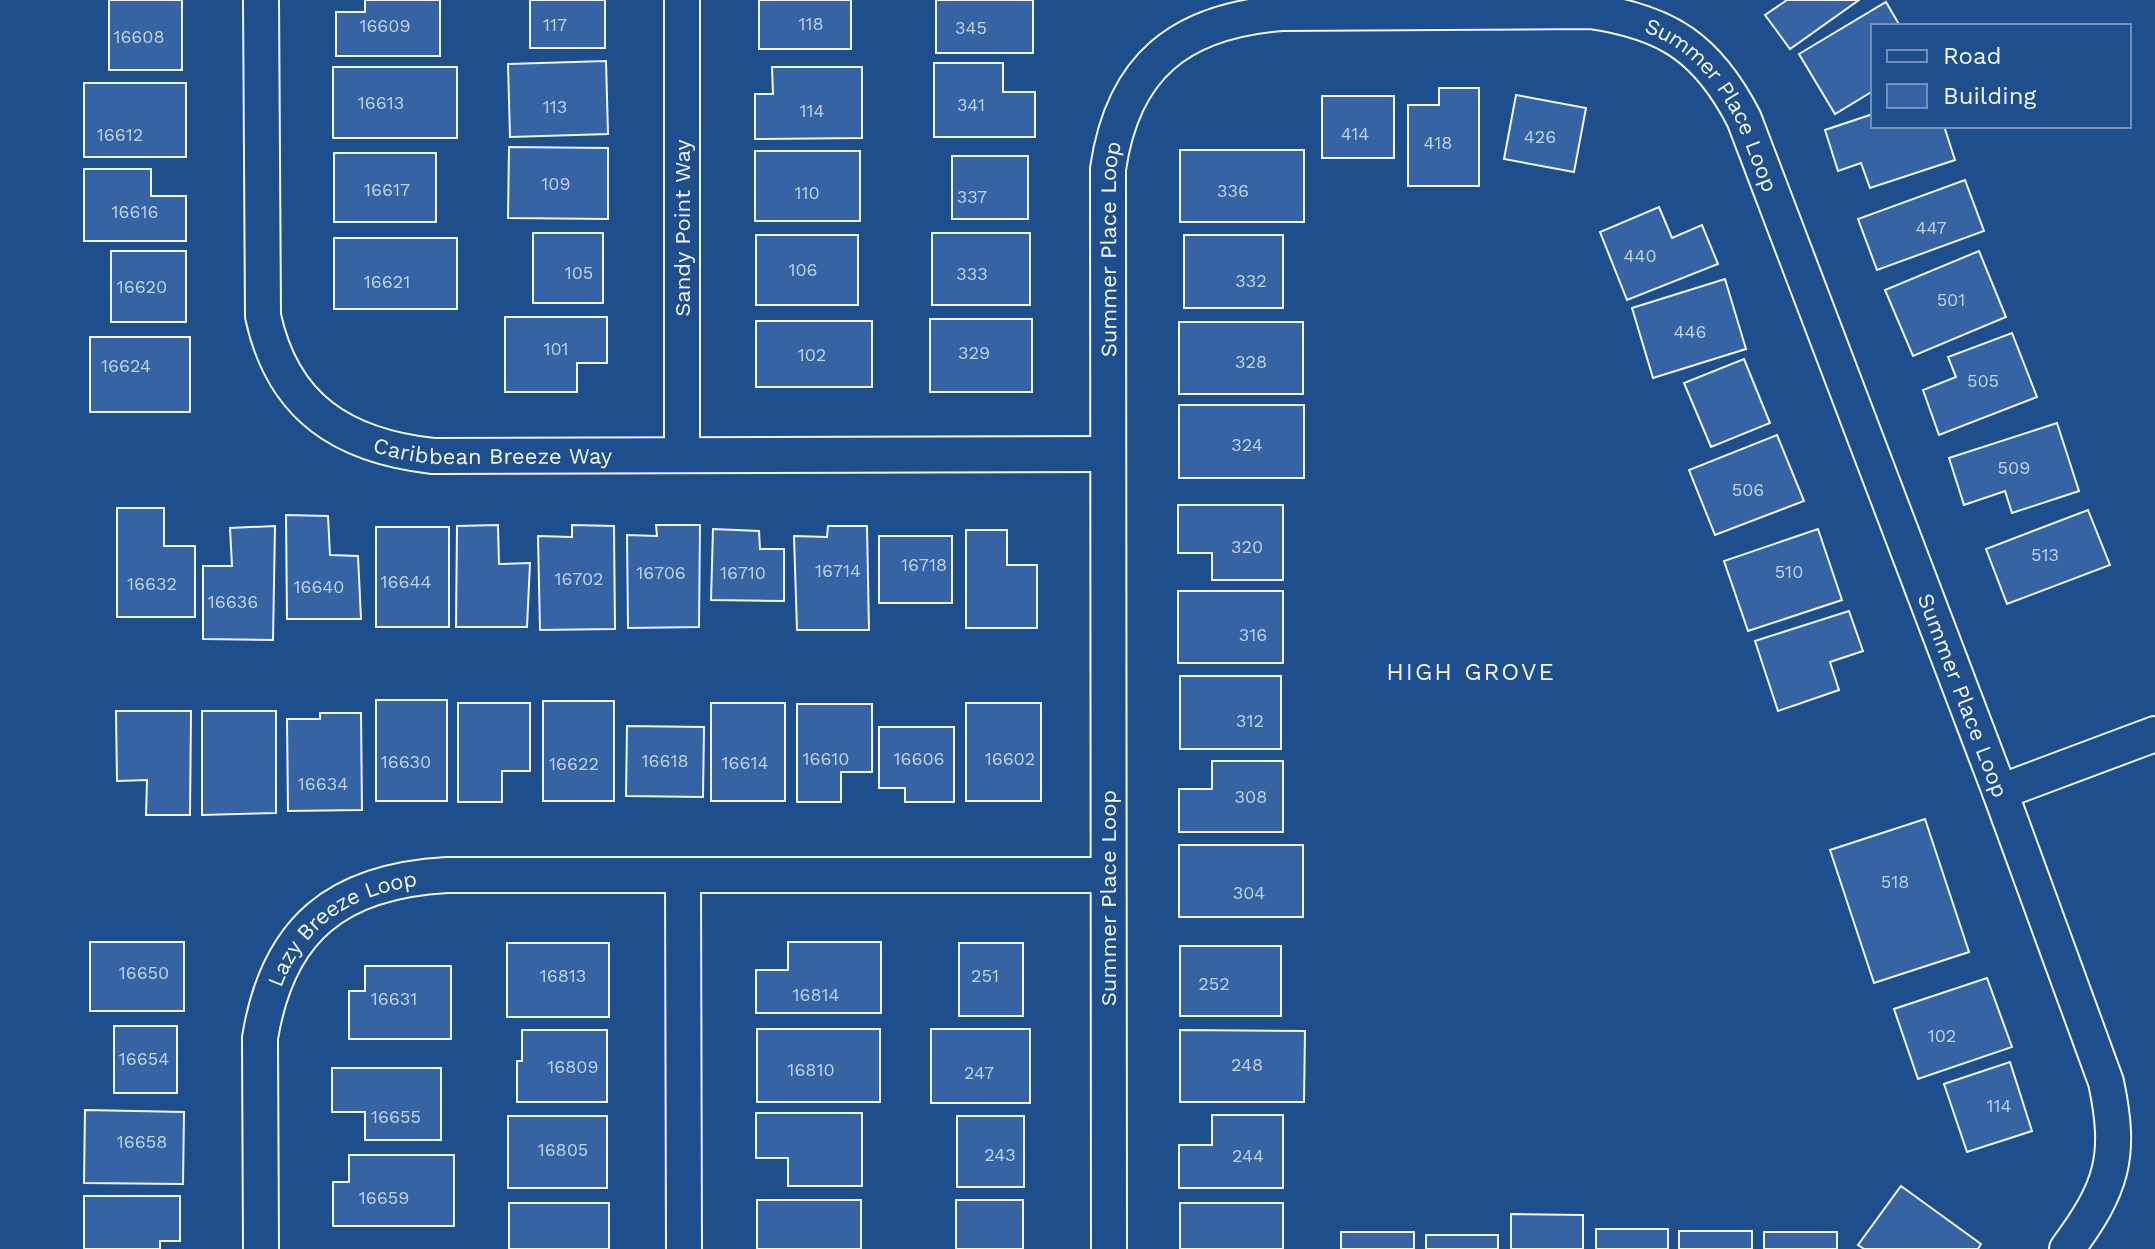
<svg xmlns="http://www.w3.org/2000/svg" width="2155" height="1249" font-family="'Work Sans',sans-serif">
<style>
.building{fill:#3563a3;stroke:#f2f6ff;stroke-width:2}
.lines{fill:none;stroke-linecap:round;stroke-linejoin:round}
.street-casing{stroke:#f2f6ff;stroke-width:38}
.street{stroke:#1f4e8c;stroke-width:34}
.labels{text-anchor:middle;stroke-width:6;stroke-linejoin:round;paint-order:stroke}
.number-label{font-size:18px;fill:#c3d1e8}
.street-label{font-size:22px;fill:#f2f6ff;stroke:#1f4e8c}
.neighbourhood-label{font-size:24px;letter-spacing:2px;fill:#f2f6ff;stroke:#1f4e8c}
</style>
<rect width="100%" height="100%" fill="#1f4e8c"/>
<!-- building -->
<path class="building" d="M109 0H182V70H109Z
M365 0H440V56H336V12H365Z
M530 0H605V48H530Z
M759 0H851V49H759Z
M936 0H1033V53H936Z
M1787 0H1859L1790 49 1765 15Z
M1886 2 1900 26H1873V91L1835 114 1799 54Z
M606 61 608 134 510 137 508 64Z
M934 63H1003V92H1035V137H934Z
M333 67H457V138H333Z
M772 67H862V138L755 139V94H773Z
M84 83H186V157H84Z
M1439 88H1479V186H1408V105H1439Z
M1516 95 1586 108 1574 172 1504 159Z
M1322 96H1394V158H1322Z
M1873 114V126H1944L1955 160 1870 188 1861 163 1838 171 1825 130Z
M509 147 608 148V219L508 218Z
M1180 150H1304V222H1180Z
M755 151H860V221H755Z
M334 153H436V222H334Z
M952 156H1028V219H952Z
M84 169H151V196H186V241H84Z
M1965 180 1984 231 1877 270 1858 219Z
M1659 207 1672 238 1702 225 1718 264 1627 300 1600 232Z
M533 233H603V303H533Z
M932 233H1030V305H932Z
M756 235H858V305H756Z
M1184 235H1283V308H1184Z
M334 238H457V309H334Z
M111 251H186V322H111Z
M1979 251 2006 317 1913 356 1885 290Z
M1725 279 1746 349 1653 378 1632 308Z
M505 317H607V363H577V392H505Z
M930 319H1032V392H930Z
M756 321H872V387H756Z
M1179 322H1303V394H1179Z
M2012 333 2037 397 1939 435 1923 390 1956 377 1948 357Z
M90 337H190V412H90Z
M1744 359 1770 423 1711 447 1684 383Z
M1179 405H1304V478H1179Z
M2057 423 2079 491 2012 513 2005 491 1964 505 1949 458Z
M1777 435 1804 501 1715 535 1689 470Z
M1178 505H1283V580H1212V553H1178Z
M117 508H164V546H195V617H117Z
M2088 510 2110 565 2007 604 1986 549Z
M286 515 328 516 330 555 358 556 361 619H287Z
M498 525 499 564 530 563 527 627H456L457 526Z
M572 525 614 526 615 629 540 630 538 536 572 537Z
M656 525H700L699 627 628 628 627 535 657 536Z
M275 526 273 640 203 639V566H232L230 528Z
M828 526H867L869 630H797L794 536 827 537Z
M376 527H449V627H376Z
M713 529 759 531 760 549H784V601L711 600Z
M1818 529 1842 600 1748 631 1724 561Z
M966 530H1007V565H1037V628H966Z
M879 536H952V603H879Z
M1178 591H1283V663H1178Z
M1849 611 1863 651 1830 662 1839 690 1778 711 1755 641Z
M1180 676H1281V749H1180Z
M376 700H447V801H376Z
M543 701H614V801H543Z
M458 703H530V771H502V802H458Z
M711 703H785V801H711Z
M966 703H1041V801H966Z
M797 704H872V772H841V802H797Z
M116 711H191L190 815H146L147 780 117 781Z
M202 711H276V813L202 815Z
M320 713H361L362 810 288 811 287 719H320Z
M627 726 704 727 703 797 626 796Z
M879 727H954V802H905V788H879Z
M1212 761H1283V832H1179V789H1212Z
M1925 819 1969 952 1874 983 1830 850Z
M1179 845H1303V917H1179Z
M90 942H184V1011H90Z
M788 942H881V1013H756V970H788Z
M507 943H609V1017H507Z
M959 943H1023V1016H959Z
M1180 946H1281V1016H1180Z
M365 966H451V1039H349V991H365Z
M1987 978 2012 1047 1918 1079 1894 1009Z
M114 1026H177V1093H114Z
M757 1029H880V1102H757Z
M931 1029H1030V1103H931Z
M522 1030H607V1102H517V1061H522Z
M1180 1030 1305 1031 1304 1102H1180Z
M2010 1062 2032 1131 1967 1152 1944 1084Z
M332 1068H441V1140H365V1112H332Z
M85 1110 184 1112 183 1184 84 1183Z
M756 1113H862V1186H788V1158H756Z
M1212 1115H1283V1188H1179V1145H1212Z
M508 1116H607V1188H508Z
M957 1116H1024V1187H957Z
M349 1155H454V1226H333V1182H349Z
M1901 1186 1981 1244 1978 1249H1864L1858 1245Z
M84 1196H180V1241H160V1249H84Z
M757 1200H861V1249H757Z
M956 1200H1023V1249H956Z
M509 1203H609V1249H509Z
M1180 1203H1283V1249H1180Z
M1511 1214 1583 1215V1249H1511Z
M1596 1229H1668V1249H1596Z
M1679 1231H1752V1249H1679Z
M1341 1232H1414V1249H1341Z
M1764 1232H1837V1249H1764Z
M1426 1235H1498V1249H1426Z"/>
<g class="lines">
<!-- street casing -->
<g class="street-casing">
<g id="street">
<path id="s1" d="M261 0 263 316C283 408 343 446 433 456L1108 454"/>
<path d="M682 0V455"/>
<path d="M2000 792 2155 734"/>
<path d="M683 875 684 1249"/>
<path id="s2" d="M261 1249 260 1038C278 928 338 881 447 875H1108"/>
<path id="s3" d="M1109 1249 1108 169C1123 66 1180 21 1282 13L1590 11C1668 22 1708 49 1744 119L2000 792 2106 1082C2122 1157 2112 1188 2067 1249"/>
</g>
</g>
<!-- street -->
<use href="#street" class="street"/>
</g>
<g class="labels">
<!-- number labels -->
<g class="number-label">
<text x="811" y="30">118</text>
<text x="555" y="31">117</text>
<text x="385" y="32">16609</text>
<text x="971" y="34">345</text>
<text x="139" y="43">16608</text>
<text x="381" y="109">16613</text>
<text x="971" y="111">341</text>
<text x="555" y="113">113</text>
<text x="812" y="117">114</text>
<text x="1355" y="140">414</text>
<text x="120" y="141">16612</text>
<text x="1540" y="143">426</text>
<text x="1438" y="149">418</text>
<text x="556" y="190">109</text>
<text x="387" y="196">16617</text>
<text x="1233" y="197">336</text>
<text x="807" y="199">110</text>
<text x="972" y="203">337</text>
<text x="135" y="218">16616</text>
<text x="1931" y="234">447</text>
<text x="1640" y="262">440</text>
<text x="803" y="276">106</text>
<text x="579" y="279">105</text>
<text x="972" y="280">333</text>
<text x="1251" y="287">332</text>
<text x="387" y="288">16621</text>
<text x="142" y="293">16620</text>
<text x="1951" y="306">501</text>
<text x="1690" y="338">446</text>
<text x="556" y="355">101</text>
<text x="974" y="359">329</text>
<text x="812" y="361">102</text>
<text x="1251" y="368">328</text>
<text x="126" y="372">16624</text>
<text x="1983" y="387">505</text>
<text x="1247" y="451">324</text>
<text x="2014" y="474">509</text>
<text x="1748" y="496">506</text>
<text x="1247" y="553">320</text>
<text x="2045" y="561">513</text>
<text x="924" y="571">16718</text>
<text x="838" y="577">16714</text>
<text x="1789" y="578">510</text>
<text x="661" y="579">16706</text>
<text x="743" y="579">16710</text>
<text x="579" y="585">16702</text>
<text x="406" y="588">16644</text>
<text x="152" y="590">16632</text>
<text x="319" y="593">16640</text>
<text x="233" y="608">16636</text>
<text x="1253" y="641">316</text>
<text x="1250" y="727">312</text>
<text x="826" y="765">16610</text>
<text x="919" y="765">16606</text>
<text x="1010" y="765">16602</text>
<text x="665" y="767">16618</text>
<text x="406" y="768">16630</text>
<text x="745" y="769">16614</text>
<text x="574" y="770">16622</text>
<text x="323" y="790">16634</text>
<text x="1251" y="803">308</text>
<text x="1895" y="888">518</text>
<text x="1249" y="899">304</text>
<text x="144" y="979">16650</text>
<text x="563" y="982">16813</text>
<text x="985" y="982">251</text>
<text x="1214" y="990">252</text>
<text x="816" y="1001">16814</text>
<text x="394" y="1005">16631</text>
<text x="1942" y="1042">102</text>
<text x="144" y="1065">16654</text>
<text x="1247" y="1071">248</text>
<text x="573" y="1073">16809</text>
<text x="811" y="1076">16810</text>
<text x="979" y="1079">247</text>
<text x="1999" y="1112">114</text>
<text x="396" y="1123">16655</text>
<text x="142" y="1148">16658</text>
<text x="563" y="1156">16805</text>
<text x="1000" y="1161">243</text>
<text x="1248" y="1162">244</text>
<text x="384" y="1204">16659</text>
</g>
<!-- street labels -->
<g class="street-label">
<text dy="8" stroke="none"><textPath href="#s3" startOffset="1812">Summer Place Loop</textPath></text>
<text transform="translate(682 228) rotate(-90)" y="8">Sandy Point Way</text>
<text dy="8" stroke="none"><textPath href="#s3" startOffset="1000">Summer Place Loop</textPath></text>
<text dy="8" stroke="none"><textPath href="#s1" startOffset="614">Caribbean Breeze Way</textPath></text>
<text dy="8" stroke="none"><textPath href="#s3" startOffset="2460">Summer Place Loop</textPath></text>
<text transform="translate(1108 898) rotate(-90)" y="8">Summer Place Loop</text>
<text dy="8" stroke="none"><textPath href="#s2" startOffset="360">Lazy Breeze Loop</textPath></text>
</g>
<!-- neighbourhood labels -->
<g class="neighbourhood-label">
<text x="1471" y="680">HIGH GROVE</text>
</g>
</g>
<!-- legend -->
<rect x="1871" y="24" width="260" height="104" fill="#1f4e8c" stroke="#7391ba" stroke-width="2"/>
<rect x="1887" y="50" width="40" height="12" fill="#1f4e8c" stroke="#7391ba" stroke-width="2"/>
<text x="1943" y="64" font-size="24" fill="#f2f6ff">Road</text>
<rect x="1887" y="84" width="40" height="24" fill="#3563a3" stroke="#7391ba" stroke-width="2"/>
<text x="1943" y="104" font-size="24" fill="#f2f6ff">Building</text>
</svg>
